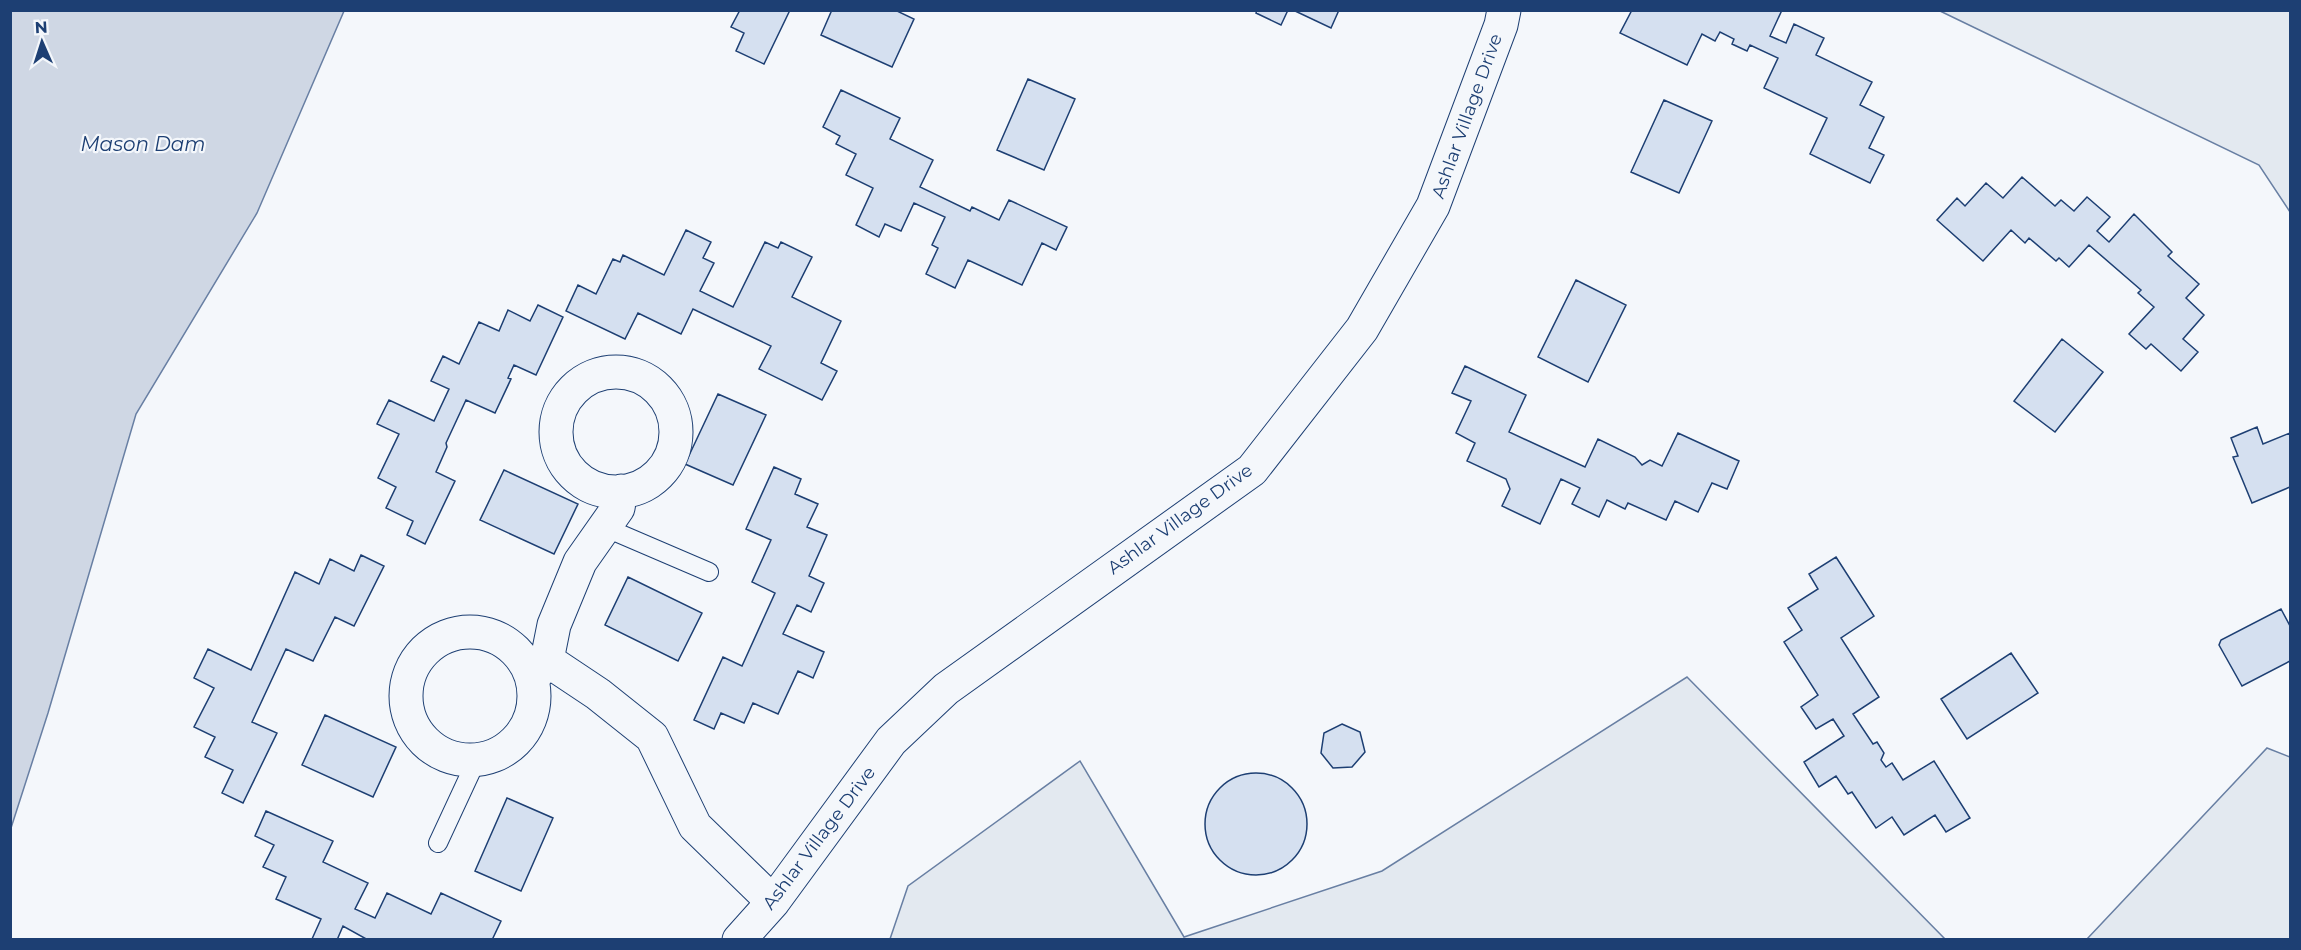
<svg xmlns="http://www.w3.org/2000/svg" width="2301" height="950" font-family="Montserrat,sans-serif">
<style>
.green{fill:#e3e9f0;stroke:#687fa3;stroke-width:1.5}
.water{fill:#cfd7e4;stroke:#687fa3;stroke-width:1.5}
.building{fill:#d5e0f0;stroke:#1d3f73;stroke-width:1.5}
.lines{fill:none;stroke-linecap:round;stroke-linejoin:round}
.lane-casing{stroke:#1d3f73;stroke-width:20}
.street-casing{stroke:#1d3f73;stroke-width:35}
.lane{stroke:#f4f7fb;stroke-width:18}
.street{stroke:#f4f7fb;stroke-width:33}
.labels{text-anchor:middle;stroke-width:4.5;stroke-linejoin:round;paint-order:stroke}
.street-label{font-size:18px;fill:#1d3f73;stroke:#f4f7fb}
.water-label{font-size:20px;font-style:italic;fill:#1d3f73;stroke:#f4f7fb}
</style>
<rect width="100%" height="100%" fill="#f4f7fb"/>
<!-- green -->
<path class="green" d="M1940 11H2290V212L2259 165Z
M1687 677 1945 939H890L908 886 1080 761 1184 937 1382 871Z
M2267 748 2290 757V939H2087Z"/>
<!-- water -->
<path class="water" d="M11 10 344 11 257 213 136 414 48 713 11 828Z"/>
<!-- building -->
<path class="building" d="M740 10H790L764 64 736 51 744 33 731 27Z
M828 10H895L914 19 892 67 821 35 831 12Z
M1257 10H1288L1281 25 1256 13Z
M1293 10H1339L1331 28Z
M1632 10H1782L1770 36 1786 43 1794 24 1824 38 1816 55 1872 82 1860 105 1884 117 1869 148 1884 155 1870 183 1810 154 1827 118 1764 88 1778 58 1750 45 1747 51 1732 44 1734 39 1720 32 1715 41 1702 34 1687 65 1620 33Z
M1028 79 1075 99 1044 170 997 150Z
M841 90 900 118 890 139 933 160 920 187 970 211 972 207 999 220 1009 200 1067 227 1056 250 1042 243 1022 285 968 260 955 288 926 274 938 248 932 245 945 217 914 203 901 231 885 224 879 237 856 225 873 188 846 175 856 154 836 144 840 136 823 127Z
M1664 100 1712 121 1679 193 1631 172Z
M2022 177 2055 206 2061 200 2074 211 2087 197 2110 217 2097 231 2109 242 2134 214 2172 252 2168 256 2199 284 2186 298 2204 315 2183 339 2198 352 2181 371 2151 344 2146 349 2129 334 2154 307 2138 293 2141 290 2089 245 2069 267 2059 258 2056 261 2029 238 2025 243 2011 230 1983 261 1937 220 1957 198 1965 206 1986 183 2003 198Z
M686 230 711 242 703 258 714 263 700 291 733 307 765 242 778 248 781 242 812 257 792 297 841 321 821 363 837 371 822 400 759 369 771 346 693 309 681 334 638 313 625 339 566 311 578 285 596 294 613 259 620 262 623 255 664 275Z
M1576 280 1626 305 1588 382 1538 357Z
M538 305 563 317 536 375 514 365 508 378 511 379 495 413 466 400 446 443 447 447 436 472 455 481 425 544 407 535 413 521 386 508 396 487 378 478 399 434 377 424 389 400 434 421 449 389 431 381 443 356 459 364 479 322 499 331 508 310 530 321Z
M2062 339 2103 372 2055 432 2014 401Z
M1465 366 1526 395 1509 432 1585 467 1598 439 1635 457 1642 465 1650 460 1662 466 1678 433 1739 461 1727 489 1712 483 1698 512 1675 501 1666 520 1628 503 1625 509 1607 500 1599 517 1572 504 1580 488 1561 479 1540 524 1502 506 1510 489 1506 479 1467 461 1475 443 1456 433 1471 401 1452 393Z
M718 394 766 415 733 485 685 464Z
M2257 427 2263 444 2290 433V487L2252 503 2233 457 2238 456 2231 438Z
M774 467 801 479 795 494 818 504 807 527 827 535 809 576 824 583 811 612 797 605 783 634 824 652 813 678 798 671 778 714 753 703 744 723 721 713 714 729 694 720 723 657 742 666 775 593 752 582 771 540 746 529Z
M504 470 578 504 554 554 480 520Z
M361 555 384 566 354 626 335 617 313 661 286 649 252 722 277 733 243 803 222 793 233 770 205 757 215 737 194 727 214 688 194 678 208 649 251 670 295 572 319 584 330 559 354 571Z
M1836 557 1874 616 1841 638 1879 697 1853 714 1873 744 1877 742 1884 753 1881 760 1886 767 1892 763 1903 780 1934 761 1970 818 1946 832 1935 815 1904 835 1892 817 1876 828 1852 792 1848 794 1836 776 1819 787 1804 762 1844 736 1833 719 1816 729 1801 707 1818 695 1784 642 1802 630 1788 608 1818 589 1809 574Z
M628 577 702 613 678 661 605 625Z
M2281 609 2290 626V661L2242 686 2219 645 2221 640Z
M2011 653 2038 693 1967 739 1941 699Z
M325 715 396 747 373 797 302 765Z
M1342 724 1360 732 1365 752 1352 767 1333 768 1321 753 1324 733Z
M1205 824a51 51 0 1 1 102 0a51 51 0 1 1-102 0Z
M507 798 553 818 521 891 475 871Z
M266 811 333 841 323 862 368 883 355 909 375 918 387 893 431 914 441 893 501 921 492 940H368L343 926 337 940 312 939 321 919 276 899 286 877 263 867 274 845 255 836Z"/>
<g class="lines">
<!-- lane casing -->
<g class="lane-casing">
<path id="lane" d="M604 527 709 572
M438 843 477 759"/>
</g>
<!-- street casing -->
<g class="street-casing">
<path id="street" d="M556 432a60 60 0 1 1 120 0a60 60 0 1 1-120 0Z
M406 696a64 64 0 1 1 128 0a64 64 0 1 1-128 0Z
M547 660 598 694 652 737 695 826 773 902
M534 677 547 660 554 625 580 562 618 508 621 491
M739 940 773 902 891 741 946 689 1252 470 1362 329 1433 206 1501 25 1504 10"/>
</g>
<!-- lane -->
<use href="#lane" class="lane"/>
<!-- street -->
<use href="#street" class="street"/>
</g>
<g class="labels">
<!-- street labels -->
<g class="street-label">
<text transform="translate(1467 116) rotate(-70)" y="6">Ashlar Village Drive</text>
<text transform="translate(1180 519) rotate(-36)" y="6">Ashlar Village Drive</text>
<text transform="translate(819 838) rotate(-53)" y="6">Ashlar Village Drive</text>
</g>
<!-- water labels -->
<g class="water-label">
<text x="143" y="151">Mason Dam</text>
</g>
</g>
<!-- border -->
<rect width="2301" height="950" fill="none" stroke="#1d3f73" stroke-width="24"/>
<!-- north arrow -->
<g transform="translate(42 42) rotate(357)" stroke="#f4f7fb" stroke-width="4.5" paint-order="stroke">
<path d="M0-4.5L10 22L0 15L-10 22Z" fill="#1d3f73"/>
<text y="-9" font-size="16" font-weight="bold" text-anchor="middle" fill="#1d3f73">N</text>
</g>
</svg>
